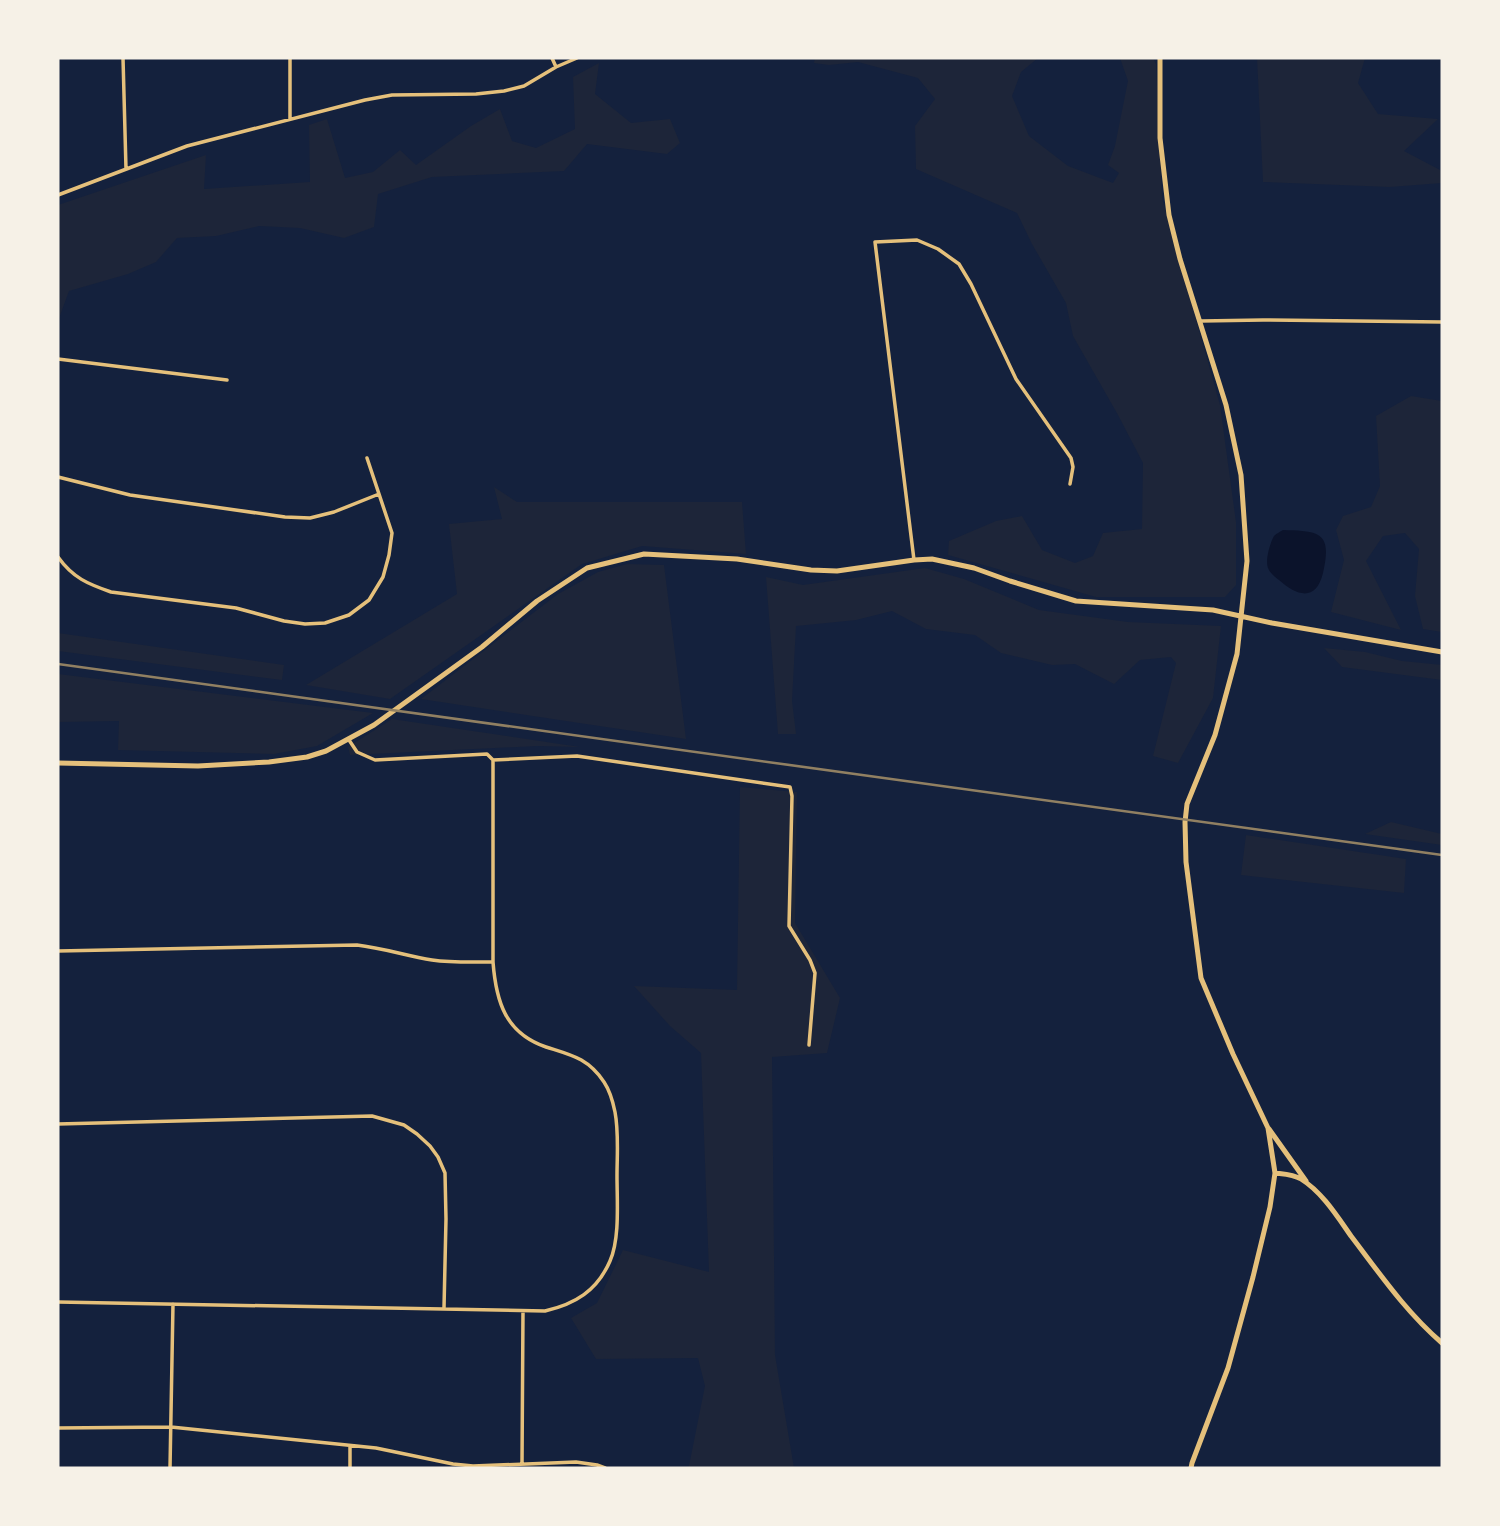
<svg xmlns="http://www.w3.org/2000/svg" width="1500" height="1526" font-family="Montserrat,sans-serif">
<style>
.green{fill:#1d2539}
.water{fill:#0b132b}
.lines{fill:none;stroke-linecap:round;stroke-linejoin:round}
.minor{stroke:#e5c07b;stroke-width:3.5}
.secondary{stroke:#e5c07b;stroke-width:5}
.rail{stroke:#918062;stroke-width:2.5}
</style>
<rect width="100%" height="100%" fill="#14213d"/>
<!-- green -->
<path class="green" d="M815 58H1038L1021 72 1012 96 1029 136 1068 166 1113 183 1119 173 1108 165 1115 146 1128 81 1120 58H1153L1156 64 1162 198 1220 405 1236 522V585L1225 597H1096L948 555 949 541 996 521 1022 516 1042 550 1075 563 1093 556 1103 533 1142 529 1143 463 1118 415 1073 336 1066 303 1032 244 1017 213 916 169 915 126 935 99 918 78 858 62 829 65 814 63Z
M1257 58H1365L1358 83 1378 114 1438 119 1404 151 1442 171V183L1390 187 1263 182Z
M599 63 595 94 631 123 670 119 680 143 667 154 587 144 564 171 432 177 378 194 374 227 344 238 300 228 259 226 216 236 177 238 156 262 128 274 69 291 58 321V205L206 155 204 189 310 182 309 125 327 119 345 178 373 172 400 150 416 165 471 126 500 109 512 141 536 148 575 129 573 77Z
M1411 396 1442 401V632L1423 629 1415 596 1419 549 1405 533 1383 536 1366 561 1401 630 1331 612 1344 560 1336 530 1343 516 1371 507 1380 486 1376 416Z
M494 487 517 502H742L746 554 642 546 582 564 390 699 306 685 457 594 449 524 502 519Z
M627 564 664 565 686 739 421 699 558 594 598 572Z
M925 568 964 579 1039 610 1128 622 1221 626 1213 698 1178 763 1153 756 1176 663 1171 657 1140 660 1114 684 1075 664 1052 665 1001 653 975 635 926 629 892 611 856 620 796 626 792 701 796 734H778L766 577 803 585Z
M58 633 284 665 282 680 58 651Z
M1324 648 1365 652 1402 661 1442 665V680L1342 667Z
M58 674 373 713 317 746 274 754 118 750 119 721 58 722Z
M392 719 580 747 537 746 350 755 348 747Z
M740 787 797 792 795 923 840 998 827 1053 772 1057 775 1355 794 1468H687L689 1466 705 1386 698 1358 596 1359 571 1318 597 1303 623 1250 709 1272 701 1053 670 1026 634 986 737 990Z
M1391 822 1442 834V845L1365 834Z
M1246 835 1406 859 1404 893 1241 875Z"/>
<!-- water -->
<path class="water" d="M1283 530C1321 531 1332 533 1323 573 1316 602 1297 596 1279 580 1275 577 1270 573 1268 568 1265 560 1270 543 1274 536 1277 533 1280 532 1283 530Z"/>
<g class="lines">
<!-- minor -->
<path class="minor" d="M123 58 126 169
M552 58 556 67
M290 119V58
M58 195 187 146 365 100 392 95 476 94 504 91 524 86 556 67 577 58
M1201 321 1263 320 1442 322
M58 359 227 380
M58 477 130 495 285 517 310 518 334 512 379 494
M58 557C73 578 88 584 111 592L236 608 284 621 305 624 325 623 349 615 369 600 383 577 389 555 392 533 367 458
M914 560 875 242 917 240 938 249 959 264 971 284 1016 379 1071 458 1073 467 1070 484
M349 740 357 752 375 760 487 754 493 760 577 756 790 787 792 796 789 926 810 960 815 973 809 1045
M58 951 357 945C383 948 407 956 432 960 452 963 473 962 493 962
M58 1124 372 1116 404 1125 417 1134 430 1146 438 1157 445 1173 446 1219 444 1308
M58 1302 545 1311C575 1304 597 1291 610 1261 620 1238 617 1202 617 1176 617 1155 619 1133 615 1112 613 1102 610 1091 604 1082 588 1058 571 1055 546 1047 505 1033 496 1001 493 962V760
M58 1428 171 1427 376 1448 453 1464 473 1466 576 1462 597 1465 605 1468
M350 1446V1468
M522 1464 523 1311
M170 1468 173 1304"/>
<!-- secondary -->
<path class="secondary" d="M1160 58V138L1169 215 1180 259 1226 405 1241 475 1247 561 1237 654 1215 735 1187 804 1185 822 1186 862 1201 978 1233 1054 1268 1128 1275 1173 1270 1207 1253 1277 1228 1368 1192 1463 1191 1468
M58 763 198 766 269 762 307 757 326 751 374 725 482 647 537 601 587 568 644 554 737 559 811 570 837 571 914 560 932 559 974 568 1010 581 1076 601 1213 610 1272 623 1442 652
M1269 1129 1306 1181
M1275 1173C1284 1174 1293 1174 1301 1179 1322 1192 1337 1216 1351 1236 1380 1274 1406 1312 1442 1343"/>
<!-- rail -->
<path class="rail" d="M58 664 1442 855"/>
</g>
<!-- border -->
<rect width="1500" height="1526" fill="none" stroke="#f6f1e7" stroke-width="119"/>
</svg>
